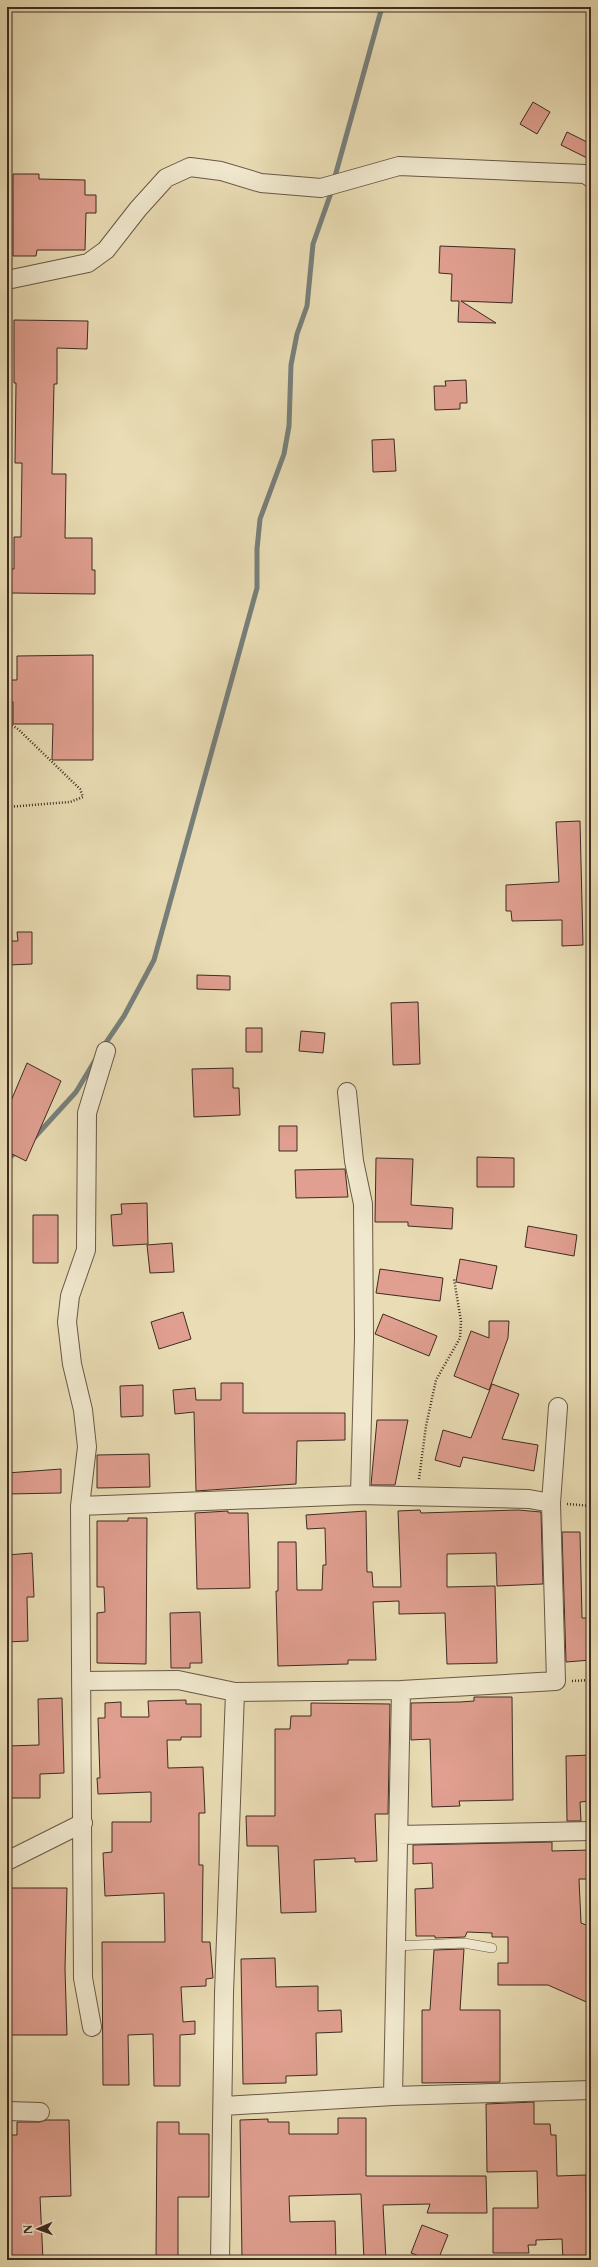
<svg xmlns="http://www.w3.org/2000/svg" width="598" height="2267" font-family="'Libre Caslon Text',serif">
<style>
.lines{fill:none;stroke-linecap:round;stroke-linejoin:round}
.stream{stroke:#77807c;stroke-width:5}
.building{fill:#e09f90;stroke:#3e2b21}
.lane-casing{stroke:#695846;stroke-width:10}
.street-casing{stroke:#695846;stroke-width:20}
.path{stroke:#3e2b21;stroke-width:2.5;stroke-dasharray:1 2;stroke-linecap:butt}
.lane{stroke:#f1e9cf;stroke-width:9}
.street{stroke:#f1e9cf;stroke-width:18}
</style>
<rect width="100%" height="100%" fill="#eaddb5"/>
<filter id="stains"><feTurbulence type="fractalNoise" baseFrequency=".005" numOctaves="4"/><feColorMatrix values="0 0 0 0 .2 0 0 0 0 .09 0 0 0 0 .02 0 0 0 .5 -.17"/></filter>
<radialGradient id="worn" r=".72"><stop offset=".6" stop-color="#630" stop-opacity="0"/><stop offset="1" stop-color="#630" stop-opacity=".3"/></radialGradient>
<g class="lines">
<!-- stream -->
<path class="stream" d="M334 180 382 7
M103 1047 124 1016 154 960 257 588V549L260 519 284 454 289 426 291 365 297 334 307 306 313 244 332 190
M34 1138 76 1092 97 1057
M7 1159 17 1152"/>
</g>
<!-- building -->
<path class="building" d="M533 102 550 112 537 134 520 124Z
M567 132 591 144V160L561 145Z
M13 174H39V179L85 180V195H96V213H86L85 250H37L36 256H13Z
M440 246 515 249 512 303 461 301 496 323 458 322 459 301H451L452 274 439 273Z
M14 320 88 321 87 349 57 348V384H54L52 474H66L65 538H92V570H95V594L11 593V569H14V537H21L22 463H15L16 383H14Z
M466 380 467 403H460V409L435 410 434 386H446L445 381Z
M394 439 396 471 373 472 372 440Z
M93 655V760H52L53 724H13V702H9V680H17V656Z
M580 821 583 945 562 946V920L512 921 511 911H506V885L559 882 556 822Z
M17 932H32V964L8 965V941H18Z
M197 975 230 976V990L197 989Z
M418 1002 420 1064 393 1065 391 1003Z
M246 1028H262V1052H246Z
M301 1031 325 1033 323 1053 299 1051Z
M27 1063 61 1081 26 1161 10 1153 8 1108Z
M233 1068V1088H239L240 1115 194 1117 192 1069Z
M279 1126H297V1151H279Z
M477 1157 514 1158V1187H477Z
M376 1158 413 1159 411 1205 453 1208 452 1229 408 1226V1222H375Z
M345 1169 348 1197 296 1198 295 1170Z
M147 1203 148 1244 113 1246 111 1215 122 1214 121 1204Z
M33 1215H58V1263H33Z
M528 1226 577 1235 574 1256 525 1247Z
M172 1243 174 1272 150 1273 147 1245Z
M460 1259 497 1266 492 1289 456 1282Z
M380 1269 443 1278 440 1301 376 1293Z
M183 1312 191 1339 159 1349 151 1322Z
M383 1314 437 1336 429 1356 375 1334Z
M489 1321H509L508 1338 489 1390 454 1376 471 1331 489 1338Z
M221 1383H243V1413H345V1440L297 1441 296 1484 196 1491 194 1412 175 1414 173 1390 195 1388 196 1400H221Z
M492 1384 519 1394 502 1439 538 1445 534 1471 463 1457 460 1467 435 1460 443 1430 471 1438Z
M143 1385V1416L121 1417 120 1386Z
M377 1420H408L395 1485H371Z
M149 1454 150 1487 97 1488V1455Z
M61 1469V1493L7 1494V1473Z
M420 1510 421 1513 518 1510 541 1512 543 1584 497 1586 496 1553 447 1554V1587L495 1586 497 1663 447 1664 445 1613 399 1614V1601L373 1602 376 1660H348V1664L278 1666 276 1591H278V1542H296L297 1590H322L323 1565H326L325 1528 307 1529 306 1515 366 1511 367 1572H372L373 1587H401L398 1511Z
M228 1511V1513H248L250 1588 197 1589 195 1513Z
M128 1518H147L146 1664 97 1663V1613L105 1612 104 1587H97V1521H128Z
M562 1532H580L582 1618H591V1660L566 1662Z
M32 1553 34 1597H27L28 1641 7 1642V1555Z
M200 1612 202 1663H190V1668H171L170 1613Z
M474 1697H512L513 1800 459 1801 460 1806 432 1807 430 1739 411 1740V1703L460 1702 474 1701Z
M62 1698 64 1773 40 1774V1798H7V1746L39 1745 38 1699Z
M186 1700V1704H201V1737H181V1740H167L168 1768 203 1767 205 1813H199V1865H203L202 1942H210L213 1978 206 1979V1986L181 1987 183 2022 195 2021V2034L180 2035V2086H154L153 2034 128 2035 129 2085H103L102 1942H165L164 1893 105 1896 103 1853 112 1852V1822H151V1792L98 1794 97 1778H100L98 1718H105V1703L121 1702V1717H149L148 1701Z
M311 1703 390 1704 388 1814H375L377 1861 355 1862V1858L314 1860 316 1912 281 1913 278 1846H247L246 1816H275V1729H290L291 1716H311Z
M591 1755V1801L580 1802 581 1821H567L566 1756Z
M552 1842V1851L591 1850V1879H579L581 1923 591 1927V2004L548 1985H498V1963H508V1937H492V1933L467 1932 465 1937 435 1938V1936H416L415 1889 433 1888 432 1863 413 1864V1845Z
M7 1888H67L65 1969 67 2035H7Z
M464 1949 460 2010H500V2082L422 2083V2010H430L434 1950Z
M275 1958 276 1987 318 1986V2011L341 2010 342 2032 316 2033 317 2075 286 2076V2083L243 2084 241 1959Z
M534 2102V2124H550L551 2135H556L557 2176 586 2175 587 2260H563L562 2239 536 2240V2245H528L529 2253H493V2208H538L537 2171 487 2172 486 2104Z
M338 2118H366V2176H486L487 2213H427L430 2204 383 2205 386 2260H364L361 2194 289 2196 290 2222 335 2221 336 2260H242L240 2120 268 2119V2122H289V2134H338Z
M46 2120H69L71 2196 40 2197 43 2260H7V2135H17V2122H40Z
M157 2122H179V2134H209V2197H178V2260H156Z
M422 2225 448 2235 438 2260H430L411 2253Z"/>
<g class="lines">
<!-- lane casing -->
<g class="lane-casing">
<path id="lane" d="M395 1946 464 1943 492 1948"/>
</g>
<!-- street casing -->
<g class="street-casing">
<path id="street" d="M7 280 88 263 106 250 138 209 166 178 190 167 221 171 261 183 321 188 399 166 585 174 591 178
M347 1092 354 1161 363 1204 364 1337 360 1495
M80 1506 360 1495 529 1499 551 1503
M82 1681 178 1680 235 1692
M398 1835 591 1831
M7 1861 83 1823
M92 2027 83 1978 80 1506 87 1447 83 1410 72 1364 67 1322 70 1296 86 1250 87 1113 106 1051
M393 2096 401 1690
M224 2106 393 2096 591 2090
M7 2111 40 2112
M220 2260 224 1993 235 1692 401 1690 556 1681 551 1503 558 1407"/>
</g>
<!-- path -->
<path class="path" d="M7 722 18 729 80 789 83 797 70 802 7 807
M419 1479 426 1426 436 1380 460 1338 461 1321 454 1279
M567 1504 591 1506
M572 1681 591 1680"/>
<!-- lane -->
<use href="#lane" class="lane"/>
<!-- street -->
<use href="#street" class="street"/>
</g>
<!-- margin -->
<rect width="598" height="2267" fill="none" stroke="#eaddb5" stroke-width="24"/>
<rect x="8" y="8" width="582" height="2251" fill="none" stroke="#3e2b21" stroke-width="2"/>
<rect x="12" y="12" width="574" height="2243" fill="none" stroke="#3e2b21"/>
<!-- north arrow -->
<g transform="translate(38 2229) rotate(268)" stroke="#f1e9cf" stroke-width="3" paint-order="stroke">
<path d="M0-3L7 15L0 10L-7 15Z" fill="#3e2b21"/>
<text y="-6" font-size="11" font-weight="bold" text-anchor="middle" fill="#3e2b21">N</text>
</g>
<rect width="100%" height="100%" filter="url(#stains)"/>
<rect width="100%" height="100%" fill="url(#worn)"/>
</svg>
